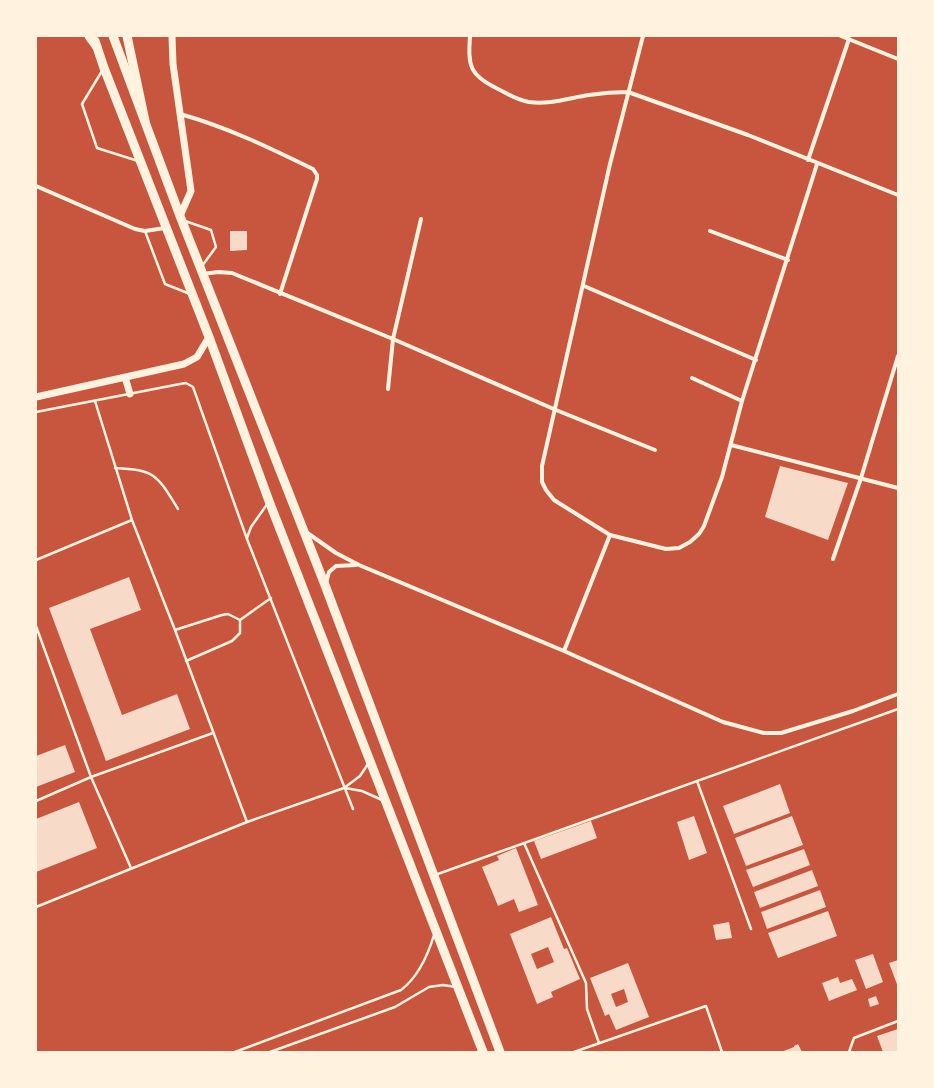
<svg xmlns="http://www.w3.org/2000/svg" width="934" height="1088" font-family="Literata,serif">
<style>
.building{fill:#f7dbc8;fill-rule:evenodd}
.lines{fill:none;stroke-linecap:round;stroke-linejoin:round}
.service{stroke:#fff3e0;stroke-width:2.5}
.minor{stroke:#fff3e0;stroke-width:4}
.secondary{stroke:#fff3e0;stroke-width:7}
.trunk{stroke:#fff3e0;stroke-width:9}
.motorway{stroke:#fff3e0;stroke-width:9}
</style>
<rect width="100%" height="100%" fill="#c8553d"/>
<!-- building -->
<path class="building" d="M230 231H247V250L230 251Z
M780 466 848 483 828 540 765 517Z
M129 577 141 610 90 629 122 715 177 694 190 729 106 761 49 608Z
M65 745 75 772 36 787V756Z
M780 784 790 813 734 834 723 806Z
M79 802 97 848 36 872V819Z
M694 816 707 853 689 860 677 822Z
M792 816 803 845 746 866 735 838Z
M591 821 597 838 541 859 534 841Z
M516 848 538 905 519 912 514 899 498 906 482 867 499 860 497 856Z
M804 849 810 865 753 887 746 870Z
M812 870 818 886 760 908 754 892Z
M820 890 826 907 767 929 761 912Z
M828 911 837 936 778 958 768 933Z
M551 917 564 949 567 948 580 979 551 992 553 997 537 1004 510 934ZM548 947 554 962 537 969 531 954Z
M729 922 732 938 716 940 713 925Z
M873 954 883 982 866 989 855 960Z
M898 960V987L889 963Z
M628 963 649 1017 616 1030 609 1014 605 1016 590 978ZM624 989 628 1002 616 1007 611 994Z
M838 977 840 983 852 979 857 990 829 1001 822 983Z
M876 996 879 1004 870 1007 868 999Z
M898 1029V1052H883L877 1036Z
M798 1044 802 1052H781L794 1047V1046Z"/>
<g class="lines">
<!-- service -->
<path class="service" d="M102 71 82 104 97 148 138 161
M185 221 211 230 216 247 202 266
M145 231 165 284 190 294
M95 401 132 520 175 630 222 615 228 614 240 620 271 598
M36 412 180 384 186 383 193 387 247 539 353 809
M115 468C156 470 157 475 178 509
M247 538 251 527 268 503
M36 560 132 520
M36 626 91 777 131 868
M175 630 247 822
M186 661 232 641 240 633V620
M697 781 751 929
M345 788 362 791 382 800
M36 801 91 777 213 733
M524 843 586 983 587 1009 599 1043
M435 875 898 709
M36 907 247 822 344 788 360 776 368 764
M235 1052 401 990C418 977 428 955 434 935
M270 1052 395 1007 429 987 443 985 456 987
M574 1052 706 1006 722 1052
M849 1052 854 1038 898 1021"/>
<!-- minor -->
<path class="minor" d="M470 36C468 66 469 75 498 89 508 94 517 100 529 102 549 105 569 98 589 95 602 93 615 92 628 92L748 135 898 195
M643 36 610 164 542 466V482L546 490 554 500 610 535 666 549 679 548 690 542 699 534 704 526 722 477 742 401 817 164
M841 36 898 59
M180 114C227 127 270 148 313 169L317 175V179L280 294
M808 160 849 39
M36 186 135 229 145 231 165 228
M710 231 788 260
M203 274 218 272 232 273 393 339 556 410 655 450
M584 286 756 360
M692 378 742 401
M388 389 393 339 421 219
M731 445 898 488
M306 532 336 553 359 565 564 651 723 722 764 733H781L853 711 898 694
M833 559 861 478 898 356
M326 583 329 572 336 566 356 565
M564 651 610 535"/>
<!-- secondary -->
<path class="secondary" d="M172 36 173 64 191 191 180 216
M125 377 130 394
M36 397 184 364 197 357 209 337"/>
<!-- trunk -->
<path class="trunk" d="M113 36 180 216 325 585 500 1052
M95 41 104 68 209 337 269 501 483 1052"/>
<!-- motorway -->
<path class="motorway" d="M89 36 97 47
M127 36 145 121"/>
</g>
<!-- border -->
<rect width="934" height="1088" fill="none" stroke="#fff3e0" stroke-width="74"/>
</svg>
